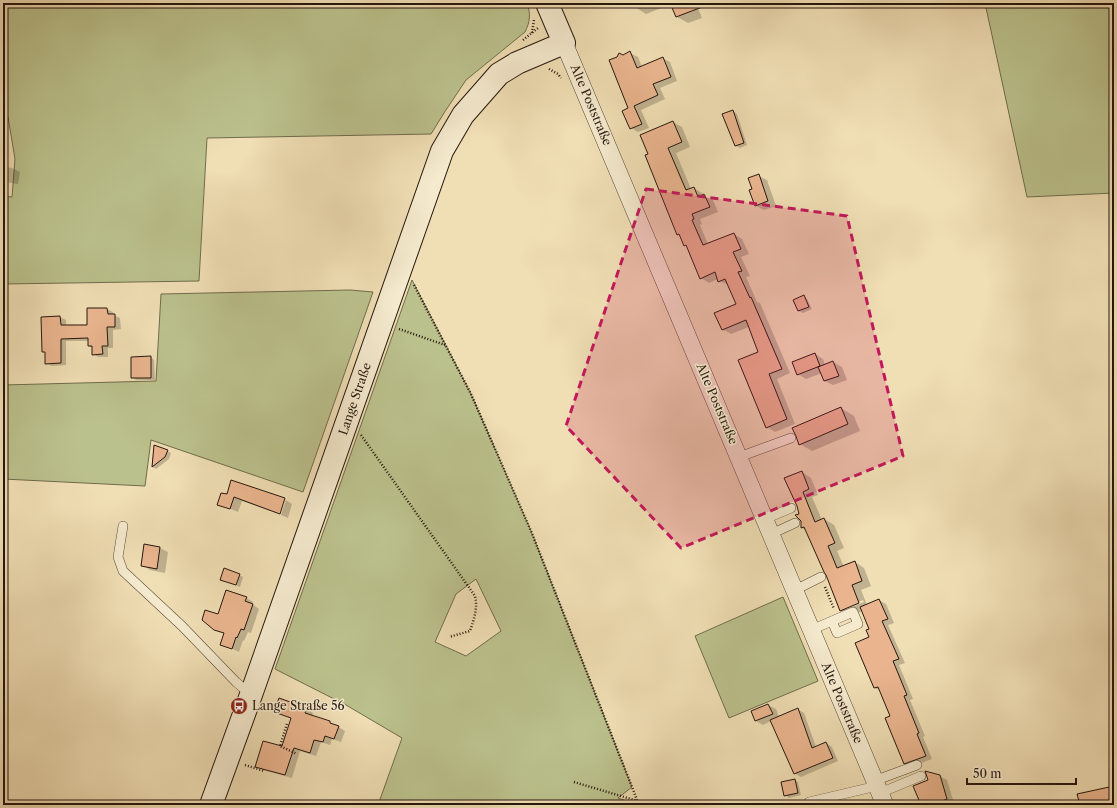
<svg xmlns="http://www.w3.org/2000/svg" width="1117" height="808" font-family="'Libre Caslon Text',serif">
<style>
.green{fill:#bbc18c;stroke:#706c4c;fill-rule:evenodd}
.shadow{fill:#0003;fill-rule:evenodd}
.building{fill:#eab58e;stroke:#26160d}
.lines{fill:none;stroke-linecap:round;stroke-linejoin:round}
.lane-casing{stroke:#584837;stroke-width:10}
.street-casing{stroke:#584837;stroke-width:18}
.secondary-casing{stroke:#26160d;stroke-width:24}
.path{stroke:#26160d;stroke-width:2.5;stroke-dasharray:1 2;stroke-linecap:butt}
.lane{stroke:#f5eace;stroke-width:9}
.street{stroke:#f5eace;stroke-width:17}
.secondary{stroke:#f5eace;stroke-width:22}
.marked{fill:#c2185b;fill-opacity:0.2;stroke:#c2185b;stroke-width:3;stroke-dasharray:8 5;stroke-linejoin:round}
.labels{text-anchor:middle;stroke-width:3;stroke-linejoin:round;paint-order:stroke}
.street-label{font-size:12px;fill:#26160d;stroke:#f5eace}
.poi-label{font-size:12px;fill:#26160d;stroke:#f5eace;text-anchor:start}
</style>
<rect width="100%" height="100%" fill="#f0deb4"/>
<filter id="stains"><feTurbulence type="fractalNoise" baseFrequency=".005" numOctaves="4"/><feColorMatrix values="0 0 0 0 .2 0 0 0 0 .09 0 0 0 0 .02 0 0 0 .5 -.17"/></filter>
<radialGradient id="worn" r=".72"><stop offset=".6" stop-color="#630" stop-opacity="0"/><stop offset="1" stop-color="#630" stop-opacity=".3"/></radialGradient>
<!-- green -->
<path class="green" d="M3 3H527C531 14 530 22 525 32L466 80 444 113 431 134 207 138 199 281 3 284V196L12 197 15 159 8 117 3 114Z
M985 3H1114V193L1027 197Z
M412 280 471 394 531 531 632 787 618 798 638 805H378L402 738 346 705 275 669ZM476 579 501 631 466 656 435 642 456 594Z
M350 290 373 292 303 492 151 440 145 486 3 479V385L156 381 161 294Z
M783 597 818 681 729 718 695 636Z"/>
<!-- shadow -->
<path class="shadow" d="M633 3H696L702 18 688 23 677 17 672 4 646 14 635 7Z
M630 53 638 57 642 67 662 58 670 62 677 81 660 88 665 99 641 110 649 128 638 132 631 128 623 56Z
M733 111 737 114 747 145 740 148 736 146 724 115Z
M673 122 682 127 690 147 676 153 691 189 694 188 702 193 703 196 713 200 718 212 700 219 702 224 700 225 708 244 734 234 742 239 749 254 741 257 750 276 746 277 757 302 760 303 790 373 777 379 795 424 775 432 767 427 760 352 749 327 731 334 722 329 737 304 729 285 719 281 718 279 709 283 701 278 688 246 685 245 681 236 678 234 649 155Z
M3 124 7 126 6 144H3Z
M3 167 12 168 20 172 18 184 5 182 4 189H3Z
M759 176 767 180 776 206 764 210 756 206 753 189Z
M804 296 807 299 812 309 803 313 799 311Z
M88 309H107L113 312V315L120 318 121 329 113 330V348H108V357H98L93 354V348L89 346V341H66V365L52 366 46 363V353L43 351 60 317 66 320V326H88Z
M815 354 823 359 825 365 833 362 842 367 847 380 833 385 825 381 822 373 806 379 798 374Z
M151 357 154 360 155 380H136L132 377Z
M841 408 854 416 860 431 812 451 800 444Z
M155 446 171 453 169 459 156 469 153 467Z
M802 472 811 478 818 495 812 497 822 520 824 519 834 525 844 548 837 551 844 567 855 562 864 568 871 586 861 590 867 605 879 600 886 604 894 623 888 625 905 663 899 665 913 699 910 700 925 736 923 737 932 759 911 767 904 763 891 717 881 691 875 688 870 638V629L862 611 851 616 841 610 807 531 802 528 800 514ZM863 600 864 602 846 609V607Z
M222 494 284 499 279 514 242 501 238 512 219 504Z
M286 500 292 504 288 518 281 515Z
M145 545 160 548 168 552 165 573 150 570 142 565Z
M239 575 243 577 240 587 225 581Z
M246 598 253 602 252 604 259 609 251 633 248 632 244 641 243 640 239 652 222 644 225 634 215 629 218 616Z
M279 699 307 709 313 713 312 716 330 722 345 731 341 742 332 739 330 745 321 742 316 756 300 751 292 778 263 770 257 766 283 747 292 719 275 712Z
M768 705 776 709 779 717 797 709 804 713 816 747 826 743 832 747 838 761 801 777 794 773 771 721 763 725 756 721 752 712Z
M939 776 947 780 954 803 950 805H922Z
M794 780 798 782 801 795 789 798 785 795Z
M804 800 811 805H796L795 802Z
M850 800 858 805H833L842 802Z"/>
<!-- building -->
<path class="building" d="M670 3H710V4L676 17Z
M630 51 637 68 663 57 671 77 653 84 658 95 634 106 642 124 630 129 622 111 628 108 609 60 617 57 619 53 623 55Z
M733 110 744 143 735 146 722 114Z
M673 121 682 142 668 148 686 190 694 187 698 197 704 194 710 207 692 214 694 219 692 220 703 245 734 233 741 249 733 252 742 271 738 272 750 298 751 297 782 369 769 374 787 419 766 428 738 360 758 352 746 320 722 330 714 313 736 304 725 279 718 282 715 272 700 279 686 245 684 246 679 234 677 235 645 155 648 154 640 135Z
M759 174 768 201 755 206 749 190 752 189 748 178Z
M804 295 809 307 798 311 793 300Z
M87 308H107L108 314H115V327H107L108 346H102L103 354 92 355V346H88V338L61 339V363L45 364V352H42L41 317 60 316 61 325H87Z
M815 353 820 366 797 375 792 362Z
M151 356V378H131V357Z
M833 361 839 376 824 381 818 367Z
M841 407 848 424 799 445 796 436 792 428Z
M154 445 168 450 165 457 152 467Z
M802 471 809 489 803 492 815 522 824 518 835 543 828 546 837 568 855 561 862 581 852 585 859 603 840 611 826 575 824 572 804 527 801 528V521L795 515 799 514 797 506 784 478Z
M231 480 285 498 280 514 234 497 230 509 217 505 221 493 227 494Z
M144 544 160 547 157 569 141 566Z
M224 568 240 574 236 585 220 580Z
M226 590 247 597 245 601 253 604 244 630 241 629 237 638 236 637 232 649 220 645 224 633 214 630 202 620 205 610 218 614Z
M879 599 888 619 882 621 899 659 893 661 907 695 904 696 919 733 917 734 926 756 904 764 885 718 890 716 878 687 874 688 855 643 869 637 866 630 869 629 860 607Z
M279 698 307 708 305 713 330 721V723L339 726 334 739 325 736 323 742 314 740 310 753 294 748 285 775 255 767 263 741 282 746 291 718 274 712Z
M768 704 773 714 755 721 751 711Z
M798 708 812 748 826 742 833 758 794 774 770 720Z
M925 771 940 775 947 799 933 805H921L913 786 928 780Z
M795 779 798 793 784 796 781 782Z
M1114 786V805H1080L1077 794Z"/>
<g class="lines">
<!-- lane casing -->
<g class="lane-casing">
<path id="lane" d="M739 457 791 438
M765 519 791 508
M123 526 118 557 123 571 182 626 236 682 243 688 252 692
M771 534 795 523
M795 590 821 577
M811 630 853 612 858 624 837 633 832 621
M874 781 917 765
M880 793 921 776
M809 802 877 786"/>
</g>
<!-- street casing -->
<g class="street-casing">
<path id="street" d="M564 43 885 805"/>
</g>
<!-- secondary casing -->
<g class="secondary-casing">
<path id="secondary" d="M211 805 252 692 442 151 463 115 499 74 517 63 564 43 547 3"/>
</g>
<!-- path -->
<path class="path" d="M532 33 534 20
M523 40 538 28
M549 69 558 74 561 78
M414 285 471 394 531 531 632 787 637 800
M399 329 445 345
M361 435 475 596C478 608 474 619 470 631L449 637
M825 587 834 609
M287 724 280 746 297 754
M245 765 264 771
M574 782 651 805"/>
<!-- lane -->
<use href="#lane" class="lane"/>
<!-- street -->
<use href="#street" class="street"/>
<!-- secondary -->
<use href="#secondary" class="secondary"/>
</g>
<!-- marked area -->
<path class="marked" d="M646 189 847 216 903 456 681 548 566 426Z"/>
<!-- icons -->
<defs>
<g id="bus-disc" transform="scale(0.9)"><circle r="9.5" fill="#8f2418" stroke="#f5eace"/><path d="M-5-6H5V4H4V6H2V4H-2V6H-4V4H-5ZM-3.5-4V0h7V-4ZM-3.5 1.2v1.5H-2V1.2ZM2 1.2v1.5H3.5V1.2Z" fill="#fff"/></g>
</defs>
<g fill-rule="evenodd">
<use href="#bus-disc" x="239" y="706"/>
</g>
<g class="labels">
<!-- street labels -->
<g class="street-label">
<text transform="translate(591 105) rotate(67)" y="4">Alte Poststraße</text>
<text transform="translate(355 399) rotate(-71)" y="4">Lange Straße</text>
<text transform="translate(717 404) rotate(67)" y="4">Alte Poststraße</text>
<text transform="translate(842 703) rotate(67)" y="4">Alte Poststraße</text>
</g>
<!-- poi labels -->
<g class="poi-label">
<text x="252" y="710">Lange Straße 56</text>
</g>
</g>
<!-- margin -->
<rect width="1117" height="808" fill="none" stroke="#f0deb4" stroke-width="16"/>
<rect x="4" y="4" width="1109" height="800" fill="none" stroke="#26160d" stroke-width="2"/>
<rect x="8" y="8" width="1101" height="792" fill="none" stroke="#26160d"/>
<!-- scale -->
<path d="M967 778v6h109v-6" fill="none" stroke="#26160d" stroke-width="2"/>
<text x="973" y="778" font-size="12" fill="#26160d" stroke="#f5eace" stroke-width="3" paint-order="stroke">50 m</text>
<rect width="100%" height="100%" filter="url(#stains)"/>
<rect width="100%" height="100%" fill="url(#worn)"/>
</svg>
